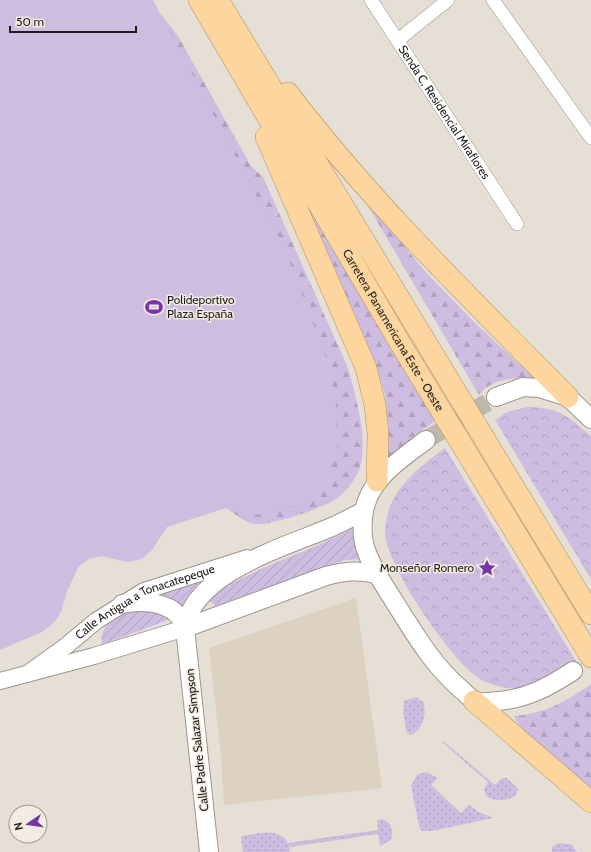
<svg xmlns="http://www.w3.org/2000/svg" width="591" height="852" font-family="Cabin,sans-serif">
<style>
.built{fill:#ddd1c1}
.grass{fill:url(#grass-dots)}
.forest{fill:url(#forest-firs)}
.park{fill:url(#park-crowns)}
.garden{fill:url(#garden-furrows)}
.pitch{fill:#cfbce1}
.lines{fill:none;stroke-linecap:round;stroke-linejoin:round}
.secondary-tunnel{stroke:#beb8af;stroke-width:18;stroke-dasharray:18 9;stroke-linecap:butt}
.minor-casing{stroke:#9c958c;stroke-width:14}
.tertiary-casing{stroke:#9c958c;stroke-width:18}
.secondary-casing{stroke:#9c958c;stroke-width:20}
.trunk-casing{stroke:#af8e5f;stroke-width:22}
.minor{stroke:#fff;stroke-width:13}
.tertiary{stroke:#fff;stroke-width:16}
.secondary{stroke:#fff;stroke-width:18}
.trunk{stroke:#fcd69e;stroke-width:21}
.labels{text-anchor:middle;stroke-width:3;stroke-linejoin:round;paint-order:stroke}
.street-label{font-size:12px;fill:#1f1c19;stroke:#f3ece2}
.poi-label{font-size:12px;fill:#1f1c19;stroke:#f3ece2;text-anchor:start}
</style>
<defs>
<pattern id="grass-dots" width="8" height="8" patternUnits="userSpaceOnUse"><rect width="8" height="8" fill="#cfbce1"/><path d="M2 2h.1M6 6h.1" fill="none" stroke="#b1a1c0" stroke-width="1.8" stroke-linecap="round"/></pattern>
<pattern id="forest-firs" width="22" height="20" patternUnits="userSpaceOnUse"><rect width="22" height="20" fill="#cfbce1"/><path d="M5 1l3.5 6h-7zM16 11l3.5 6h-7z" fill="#b1a1c0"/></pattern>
<pattern id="park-crowns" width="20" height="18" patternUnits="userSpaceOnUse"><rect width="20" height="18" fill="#cfbce1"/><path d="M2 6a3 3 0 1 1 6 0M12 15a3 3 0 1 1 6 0" fill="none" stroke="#b1a1c0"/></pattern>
<pattern id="garden-furrows" width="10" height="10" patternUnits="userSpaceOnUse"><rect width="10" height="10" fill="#cfbce1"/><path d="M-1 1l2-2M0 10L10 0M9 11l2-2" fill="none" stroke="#b1a1c0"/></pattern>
</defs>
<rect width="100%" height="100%" fill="#e6dfd5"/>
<!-- built -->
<path class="built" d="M356 598 382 788 224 805 221 755 209 648Z"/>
<!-- grass -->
<path class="grass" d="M416 697 423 702C428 712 422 731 411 735L407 733 403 713 404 701Z
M443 741 495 785 502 778H507L518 789 516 795C509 801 494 802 486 796L484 789 488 782 442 742Z
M426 772 438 778 431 785 461 813 469 805 479 812 493 818 432 831H422L419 826 411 786 417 775Z
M382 819C392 823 394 831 391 840L380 846 378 834 290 847 289 852H243L241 836C257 834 280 827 288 843L378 830 377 820Z
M559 843 571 844 577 852H552V847Z"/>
<!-- forest -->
<path class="forest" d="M160 13 178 36 251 166 263 177 348 368C355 394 366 430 362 458 360 474 348 492 334 500 321 509 267 527 253 524 243 521 234 513 226 508Z
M297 180 438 419 413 437 388 459 389 430 385 395 375 362 300 195Z
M354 182 422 268 474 322 534 378C514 378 492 378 479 395Z
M591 684V789C576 776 519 732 514 716 544 714 567 701 591 684Z"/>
<!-- park -->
<path class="park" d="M527 407C558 407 568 416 591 436V579L495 420 507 412Z
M445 448 576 661C557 671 534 690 510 688 496 687 482 682 472 673 446 651 384 563 385 530 387 491 417 469 445 448Z"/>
<!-- garden -->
<path class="garden" d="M357 526 366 559 345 560 216 606 210 601 211 597C255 565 310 553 357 526Z
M208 579 189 598 182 608 155 597Z
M148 607 171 619 103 644 102 643C98 627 119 612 133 608 137 607 144 607 148 607Z"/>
<!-- pitch -->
<path class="pitch" d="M0 0H153L286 252 328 362 336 405 337 447 328 477 308 495 289 509 268 514 245 515 226 508 167 527 152 550 142 559 128 562 101 556 89 559 78 567 66 594 61 612 54 623 42 632 0 650Z"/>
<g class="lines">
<!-- secondary-tunnel -->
<path class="secondary-tunnel" d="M426 440 496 397"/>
<!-- minor casing -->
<g class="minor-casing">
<g id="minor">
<path id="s1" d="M371 0 517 224"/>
<path d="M493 0 591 138"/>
<path d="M398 40 448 0"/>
</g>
</g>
<!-- tertiary casing -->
<g class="tertiary-casing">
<g id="tertiary">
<path id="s2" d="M27 674 66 646 96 621 144 591 247 558"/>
<path d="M0 681 94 656 185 628"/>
</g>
</g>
<!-- secondary casing -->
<g class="secondary-casing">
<path id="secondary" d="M496 397 523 387 539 388 568 397 591 419
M426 440C401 459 370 478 364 511 362 524 362 539 366 550 372 568 384 585 394 601 414 633 433 666 463 691 466 694 471 699 475 701 482 703 492 702 499 701 529 698 548 687 573 671
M122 604C140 600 166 601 179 616 181 619 183 624 185 628
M185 628 326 576C344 571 358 570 377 574
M209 852 185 628C194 571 289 546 334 526 345 521 354 516 364 511"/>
</g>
<!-- trunk casing -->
<g class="trunk-casing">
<g id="trunk">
<path id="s3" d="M199 0 400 343 591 657"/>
<path d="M218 0 591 614"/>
<path d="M288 93C372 203 471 299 568 397"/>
<path d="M266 137 366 368 375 405 378 433 377 481"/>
<path d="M474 701 591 802"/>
</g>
</g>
<!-- minor -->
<use href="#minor" class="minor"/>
<!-- tertiary -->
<use href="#tertiary" class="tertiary"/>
<!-- secondary -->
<use href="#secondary" class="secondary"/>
<!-- trunk -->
<use href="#trunk" class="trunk"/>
</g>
<!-- icons -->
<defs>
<g id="stadium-bare" transform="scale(1.38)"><path d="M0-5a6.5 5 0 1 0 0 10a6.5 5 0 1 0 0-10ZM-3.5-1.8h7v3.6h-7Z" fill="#7835a9" stroke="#f3ece2" stroke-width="2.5" paint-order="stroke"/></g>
<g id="sight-bare" transform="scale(1.38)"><path d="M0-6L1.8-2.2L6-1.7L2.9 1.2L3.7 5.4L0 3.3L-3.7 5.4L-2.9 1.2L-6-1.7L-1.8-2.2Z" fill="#7835a9" stroke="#f3ece2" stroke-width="2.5" paint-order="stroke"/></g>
</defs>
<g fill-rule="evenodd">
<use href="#stadium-bare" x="154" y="307"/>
<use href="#sight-bare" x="487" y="568"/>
</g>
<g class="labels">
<!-- street labels -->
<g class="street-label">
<text dy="4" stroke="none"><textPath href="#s1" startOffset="134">Senda C, Residencial Miraflores</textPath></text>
<text dy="4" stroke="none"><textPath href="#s3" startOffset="383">Carretera Panamericana Este - Oeste</textPath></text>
<text dy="4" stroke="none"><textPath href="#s2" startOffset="140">Calle Antigua a Tonacatepeque</textPath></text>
<text transform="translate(197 740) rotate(-96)" y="4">Calle Padre Salazar Simpson</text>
</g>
<!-- poi labels -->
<g class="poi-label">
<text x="167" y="304">Polideportivo<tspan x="167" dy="14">Plaza España</tspan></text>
<text x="474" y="572" text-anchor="end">Monseñor Romero</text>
</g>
</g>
<!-- north arrow -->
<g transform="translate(28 824) rotate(257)"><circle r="19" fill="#f3ece2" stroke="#9e9992"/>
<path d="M0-3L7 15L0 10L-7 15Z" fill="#7835a9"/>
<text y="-6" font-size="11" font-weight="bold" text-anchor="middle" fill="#1f1c19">N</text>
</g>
<!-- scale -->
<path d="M10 26v6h126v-6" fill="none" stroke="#1f1c19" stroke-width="2"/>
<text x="16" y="26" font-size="12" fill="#1f1c19" stroke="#f3ece2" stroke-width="3" paint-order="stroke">50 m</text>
</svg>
